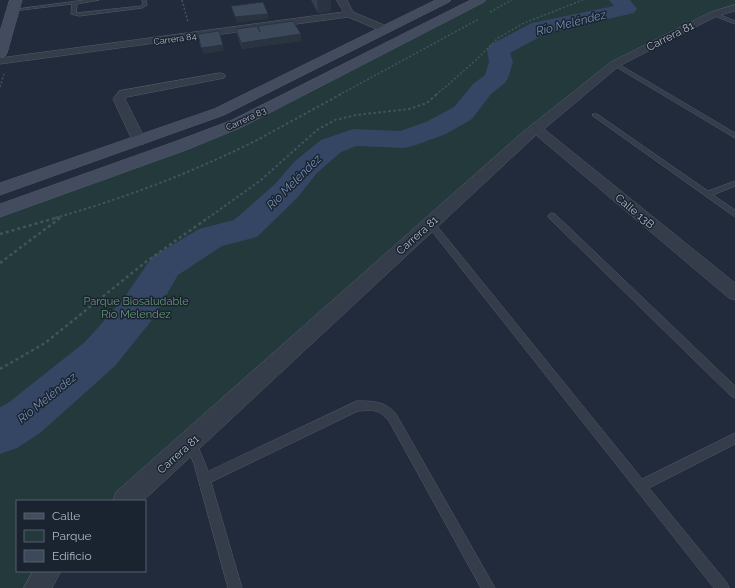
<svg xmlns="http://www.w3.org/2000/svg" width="735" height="588" font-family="Raleway,sans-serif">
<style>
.green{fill:#23393c}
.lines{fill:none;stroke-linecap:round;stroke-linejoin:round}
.river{fill:#344663;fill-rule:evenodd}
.lane-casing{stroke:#525b69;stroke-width:1}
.street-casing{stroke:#525b69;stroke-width:1}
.secondary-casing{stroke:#525b69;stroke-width:1}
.path-far2{stroke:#405659;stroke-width:1.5;stroke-dasharray:2 2;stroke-linecap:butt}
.path-far1{stroke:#405659;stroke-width:2;stroke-dasharray:2.5 2.5;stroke-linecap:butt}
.path{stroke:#405659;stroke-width:2.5;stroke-dasharray:3 3;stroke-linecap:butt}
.lane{fill:#353d4b;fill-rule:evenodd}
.street{fill:#353d4b;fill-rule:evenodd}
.secondary{fill:#424c5e;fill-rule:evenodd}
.wall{fill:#343f4e}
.shaded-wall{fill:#2a3340}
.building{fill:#3c495b;stroke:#2a3340}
.labels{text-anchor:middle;stroke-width:3;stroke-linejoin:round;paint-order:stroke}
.far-street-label{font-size:9px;fill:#afb8c7;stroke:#1a2330}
.street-label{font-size:11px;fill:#afb8c7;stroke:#1a2330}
.park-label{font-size:11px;fill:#659972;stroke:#1a2330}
.water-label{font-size:12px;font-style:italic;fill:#768eb1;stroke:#1a2330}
</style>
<rect width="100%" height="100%" fill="#212b3b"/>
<!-- green -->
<path class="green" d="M480 0H735V8L726 10 615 64 125 501H17V571H48L37 588H0V211L180 146Z"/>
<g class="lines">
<!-- river -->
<path class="river" d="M609 0H630L637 9 634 13 547 33 510 53 513 62 508 78 505 83 491 94 472 119 446 134 413 146 403 148 357 146 341 152 317 173 297 198 257 237 222 246 178 275 152 320 115 366 40 433 17 448 0 454V407L8 403 85 342 124 298 152 257 199 229 234 220 275 184 295 161 321 140 353 129 400 131 426 122 454 107 473 84 485 75 489 62 487 50 490 45 532 23 614 6Z"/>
<!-- lane casing -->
<g class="lane-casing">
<path id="lane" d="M85 0H99L77 4 76 13 141 6 143 5 142 0H146L147 5 142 8 79 16 71 14 72 4 13 11 11 10Z
M712 13H716L735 21V24L712 15Z
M615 62 735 133V138L613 65V63Z
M593 114H597L708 191 735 181V186L713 195 735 210V217L593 116Z
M552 213 555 214 735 386V398L731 396 549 218 548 216Z
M430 220 433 221 642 479 735 433V444L649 488 727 583 729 588H714L427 225 426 223Z
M357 401C373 401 385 401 396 414L495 588H481L389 421C379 409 373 410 358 411L211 482 242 588H228L194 464 185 443 187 439 191 438 195 439 208 471Z"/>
</g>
<!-- street casing -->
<g class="street-casing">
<path id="street" d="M337 0H347L353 12 389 27 390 29 389 31H381L348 17 0 64V58L343 12Z
M735 5V11L717 16 619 66 544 129 735 283V300L729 298 536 135 143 501H113L116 492 524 131 611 62 711 12Z
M220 73 224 74 226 76 224 78 127 97 125 99 146 141 144 144H134L113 99 119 91Z
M33 571H61L52 588H24Z"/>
</g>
<!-- secondary casing -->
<g class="secondary-casing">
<path id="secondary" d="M10 0H22L7 53 5 56 0 57V32Z
M436 0H451L449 2 224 115 0 195V183L214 109Z
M471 0H486L484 2 242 127 186 150 0 217V204L174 142 230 121Z"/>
</g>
<!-- path-far2 -->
<path class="path-far2" d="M182 0 188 22
M490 12 512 0
M0 87 4 74
M339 95 479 19
M436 95 476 60 498 38 524 23 583 0"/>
<!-- path-far1 -->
<path class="path-far1" d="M55 218C125 198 194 172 259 139 286 124 314 109 341 94
M208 218 261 180 317 130 335 120 356 115 409 109 427 103 437 94"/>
<!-- path -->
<path class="path" d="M0 234 59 217
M0 263 60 218
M0 369 45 343 147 261 209 217"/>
<!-- lane -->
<use href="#lane" class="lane"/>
<!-- street -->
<use href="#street" class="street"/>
<!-- secondary -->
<use href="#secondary" class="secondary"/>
</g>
<!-- wall -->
<path class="wall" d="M311 0H331V11L318 13Z
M236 29H259L301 41 242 49 237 35Z"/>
<!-- shaded-wall -->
<path class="shaded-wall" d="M317 0H331V11L318 13Z
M268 14V19L236 23 235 17Z
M301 34V41L242 49 241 43Z
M223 45 224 51 203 54 201 48Z"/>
<!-- building -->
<path class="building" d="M263 2 268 14 235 17 231 6Z
M293 21 301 34 241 43 236 29 257 26 260 32 258 26Z
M219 31 223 45 201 48 198 34Z"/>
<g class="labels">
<!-- far-street labels -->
<g class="far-street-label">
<text transform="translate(175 39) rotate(-8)" y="3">Carrera 84</text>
<text transform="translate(246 119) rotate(-25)" y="3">Carrera 83</text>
</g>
<!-- street labels -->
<g class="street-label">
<text transform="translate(670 36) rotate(-27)" y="4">Carrera 81</text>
<text transform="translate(635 211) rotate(40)" y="4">Calle 13B</text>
<text transform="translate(417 235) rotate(-42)" y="4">Carrera 81</text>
<text transform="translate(178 454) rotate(-42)" y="4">Carrera 81</text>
</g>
<!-- park labels -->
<g class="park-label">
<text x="136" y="305">Parque Biosaludable<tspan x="136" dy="13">Río Melendez</tspan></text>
</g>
<!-- water labels -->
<g class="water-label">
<text transform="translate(571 23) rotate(-14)" y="4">Río Meléndez</text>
<text transform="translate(294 182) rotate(-45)" y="4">Río Meléndez</text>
<text transform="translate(47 398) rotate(-39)" y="4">Río Meléndez</text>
</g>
</g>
<!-- legend -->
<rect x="16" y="500" width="130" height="72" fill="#1a2330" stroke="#565f6c"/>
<rect x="24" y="513" width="20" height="6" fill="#424c5e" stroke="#565f6c"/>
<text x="52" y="520" font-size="12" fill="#afb8c7">Calle</text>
<rect x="24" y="530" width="20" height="12" fill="#23393c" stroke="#565f6c"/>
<text x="52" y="540" font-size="12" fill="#afb8c7">Parque</text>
<rect x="24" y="550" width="20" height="12" fill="#3c495b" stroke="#565f6c"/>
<text x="52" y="560" font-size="12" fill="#afb8c7">Edificio</text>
</svg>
